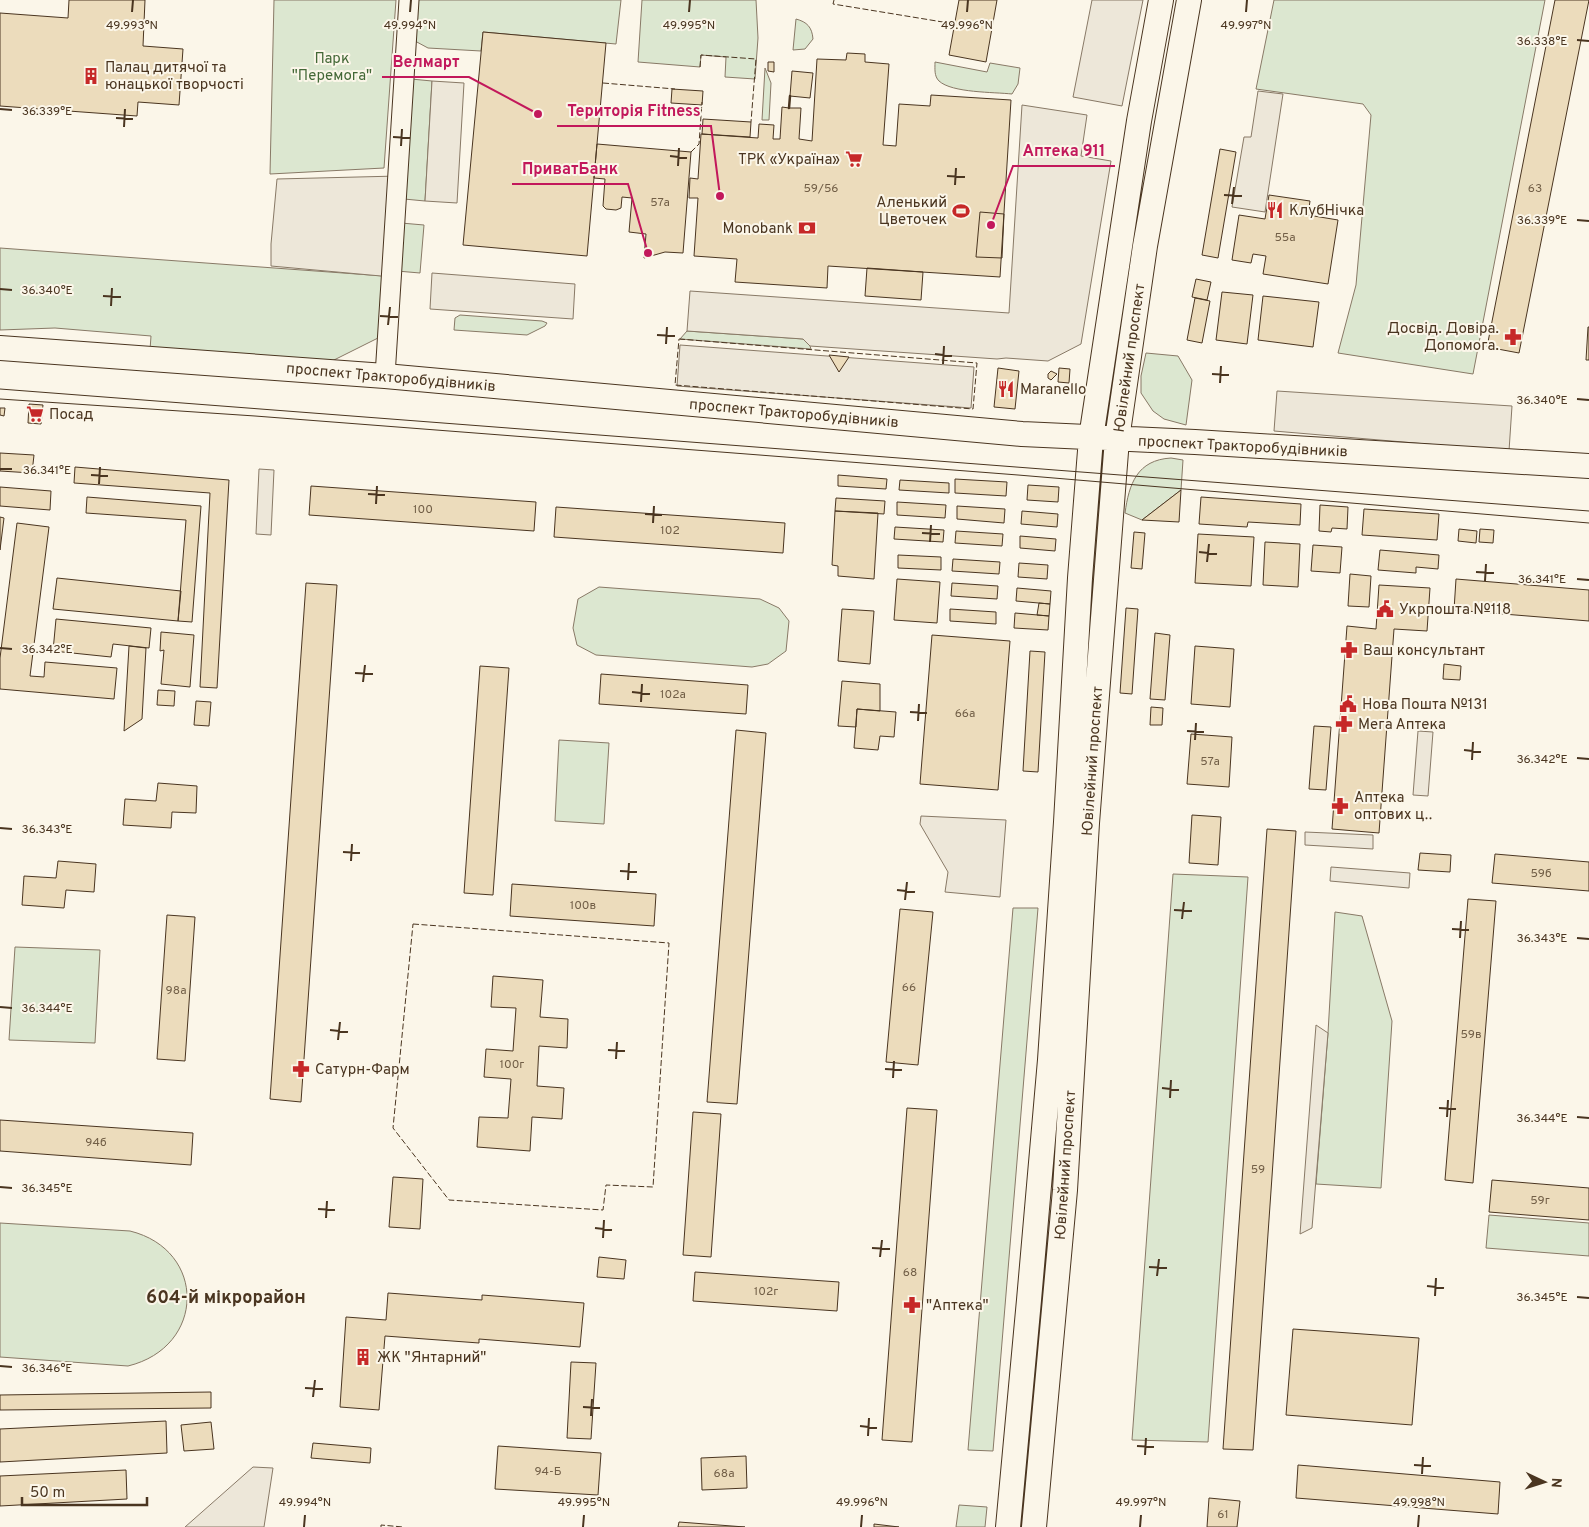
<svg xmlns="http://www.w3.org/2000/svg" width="1589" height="1527" font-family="Overpass,sans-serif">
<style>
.green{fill:#dce7d0;stroke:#887966}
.parking{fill:#ede7d9;stroke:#887966}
.building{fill:#ecdcbc;stroke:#4a3520}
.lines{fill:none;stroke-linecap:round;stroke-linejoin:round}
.minor-casing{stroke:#4a3520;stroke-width:21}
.major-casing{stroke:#4a3520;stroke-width:26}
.minor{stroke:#fbf6e9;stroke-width:19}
.major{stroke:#fbf6e9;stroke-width:24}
.tram{stroke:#4a3520;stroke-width:1}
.fence{stroke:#4a3520;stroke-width:1;stroke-dasharray:6 2.5;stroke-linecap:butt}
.wall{stroke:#4a3520;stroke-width:2.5}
.ticks{fill:none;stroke:#4a3520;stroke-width:2}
.labels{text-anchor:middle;stroke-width:4;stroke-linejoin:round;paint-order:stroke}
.number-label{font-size:12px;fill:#725f47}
.park-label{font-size:15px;fill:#436837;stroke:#fbf6e9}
.poi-label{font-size:15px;fill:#4a3520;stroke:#fbf6e9;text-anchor:start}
.street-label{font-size:15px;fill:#4a3520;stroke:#fbf6e9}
.quarter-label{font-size:18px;font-weight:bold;fill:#4a3520;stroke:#fbf6e9}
.ticks-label{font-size:12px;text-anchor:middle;fill:#4a3520;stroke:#fbf6e9;stroke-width:4;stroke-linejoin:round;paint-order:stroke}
.leader{fill:none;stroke:#c2185b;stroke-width:2}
.callout-dot{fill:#c2185b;stroke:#fbf6e9;stroke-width:2}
.callout-label{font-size:16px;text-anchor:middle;font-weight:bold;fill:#c2185b;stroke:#fbf6e9;stroke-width:4;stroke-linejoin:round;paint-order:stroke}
</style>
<rect width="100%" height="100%" fill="#fbf6e9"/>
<!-- green -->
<path class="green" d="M274 0H396L384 168 270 174Z
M412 0H621L616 44 483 32 481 51 428 48 415 41Z
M642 0H756L758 38 755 79 725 77 726 57 701 55 700 67 638 62Z
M1274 0H1545L1473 374 1338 353 1356 285 1371 115 1363 104 1256 89Z
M796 19C807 22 812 27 813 39L805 49 793 50Z
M935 62 987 72 990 63 1020 68 1018 84 1012 94C994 92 952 93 939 81 934 76 935 69 935 62Z
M765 68 771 83 769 120H762Z
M411 79 432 81 425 201 404 199Z
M401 223 424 225 420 273 397 271Z
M0 248 384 276 380 337 330 362 150 350 151 336 55 328 0 330Z
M460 315 542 321 547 323 545 326 527 335 454 330 455 318Z
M687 331 804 339 810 346 811 349 680 339Z
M1146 353 1178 356 1192 380 1186 425 1164 419 1153 411 1141 393V376Z
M1171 458 1183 460 1181 490 1142 520 1125 513C1129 484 1137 460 1171 458Z
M599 587 760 599 779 608 789 621 786 651 768 664 752 667 596 655 577 645 573 628 578 599Z
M559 740 609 743 604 824 555 821Z
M1173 874 1248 877 1208 1442 1132 1440Z
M1013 908H1038L993 1451 968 1450Z
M1335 912 1362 916 1392 1021 1381 1188 1316 1184 1328 1033Z
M15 947 100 950 95 1043 9 1040Z
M1489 1215 1589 1223V1256L1486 1248Z
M0 1223 130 1231C207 1250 206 1347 128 1366L0 1357Z
M959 1505 987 1507 985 1527H956Z"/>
<!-- parking -->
<path class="parking" d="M1092 0H1143L1122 106 1073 97Z
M432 81 464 83 457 203 425 201Z
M1258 91 1283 94 1265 212 1232 207 1244 137H1251Z
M1022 105 1087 115 1081 156 1111 161 1081 344 1048 361 1006 358 997 359 810 346 803 339 687 331 690 291 1009 313Z
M398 176 392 277 271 266V244L277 179Z
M432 273 575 284 573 319 430 309Z
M680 345 974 367 971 408 677 386Z
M1277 391 1512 406 1509 451 1274 431Z
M259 469 274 470 271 535 256 534Z
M1418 731 1433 732 1428 796 1413 795Z
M921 816 1006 820 1000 897 945 892 948 872 920 824Z
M1305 832 1373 835V849L1305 845Z
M1331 867 1410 873 1409 888 1330 881Z
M1316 1025 1328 1033 1312 1228 1300 1234Z
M253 1467 273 1468 264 1527H185Z"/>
<!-- building -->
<path class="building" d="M69 0H145L143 46 183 49 179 105 138 102 137 116 0 106V13L68 18Z
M959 0H997L986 62 949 55Z
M1555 0H1589L1519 353 1487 347Z
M483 32 606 43 587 256 463 245Z
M847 53 865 54V62L889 64 883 145 896 146 899 104 930 106 931 95 1011 100 1000 277 828 266 827 288 735 282 737 259 694 256 698 198H689L690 178 698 179 701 134 758 138 759 124 774 125 773 139H780L782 107 789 108H801L799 139 812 141 817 59 846 60Z
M768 62H774V72L768 71Z
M792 71 813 73 810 98 790 96Z
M672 89 703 91 702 105 671 103Z
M703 119 751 122 750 137 702 134Z
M597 144 691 152 683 253 665 252 644 258 646 234 629 232 632 198 622 197 621 208 616 210 606 209 603 206 605 179 594 178Z
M1220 149 1236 152 1218 258 1202 255Z
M1269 195 1310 201 1308 215 1338 220 1328 284 1263 274 1266 256 1253 254 1251 263 1232 260 1239 215 1265 219Z
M980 212 1004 214 1002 258 976 257Z
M867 268 923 272 921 300 865 296Z
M1196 279 1211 282 1207 300 1192 297Z
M1222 292 1253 295 1247 344 1216 340Z
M1263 296 1319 302 1313 347 1258 340Z
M1195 298 1210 301 1202 343 1187 340Z
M1588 327H1589V360H1586Z
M829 355 849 357 839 372Z
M998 368 1019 371 1015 409 994 407Z
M1059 368 1070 369 1069 383 1058 382Z
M1051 371 1057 374 1051 380 1048 378V374Z
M29 404 43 405 41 424 28 423Z
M0 408H5L4 416 0 415Z
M0 453 34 455 32 473 0 471Z
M75 467 229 480 217 688 200 687 210 493 74 483Z
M838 475 887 479 886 489 838 486Z
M955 479 1007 482 1006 496 955 493Z
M900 480 949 483V493L899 490Z
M1028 485 1059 487 1058 502 1027 500Z
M311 486 536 502 534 531 309 515Z
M0 487 51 491 50 510 0 506Z
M1181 490 1179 522 1142 520Z
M87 497 201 506 192 622 178 621 186 520 86 513Z
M1201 497 1301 504 1300 525 1248 522 1247 527 1199 524Z
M836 498 885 501 884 514 835 511Z
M897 502 946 505 945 518 897 515Z
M1320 505 1348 507 1347 529 1332 528 1331 532 1319 531Z
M957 506 1005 509 1004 523 957 519Z
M556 507 785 523 783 553 554 537Z
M1364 509 1439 514 1437 540 1362 535Z
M835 511 878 513 874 579 838 576V566L832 565Z
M1022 511 1058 514 1057 527 1021 524Z
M0 517 4 518 0 550Z
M17 523 49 527 30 676 44 677 45 662 117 668 114 699 0 689V658Z
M895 527 944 530 943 542 894 539Z
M1459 529 1477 531 1476 543 1458 541Z
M1480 529 1494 530 1493 543 1479 542Z
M956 531 1003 534 1002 546 955 543Z
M1134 532 1145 533 1142 569 1131 568Z
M1198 534 1254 537 1251 586 1195 583Z
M1020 536 1056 539 1055 551 1020 548Z
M1265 542 1300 544 1298 587 1263 585Z
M1313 545 1342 547 1340 573 1311 571Z
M1380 550 1439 555 1438 569 1416 567V573L1378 570Z
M898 555 941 557V570L898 568Z
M953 559 1000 562 999 574 952 571Z
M1019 563 1048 565 1047 579 1018 577Z
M1350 574 1371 576 1369 607 1348 606Z
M57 578 181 591 178 621 53 609Z
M897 579 940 582 937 623 894 620Z
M1456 579 1589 590V621L1454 610Z
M306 583 337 585 301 1102 270 1099Z
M952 583 998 586 997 599 951 596Z
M1379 585 1430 588 1427 631 1394 629 1379 833 1332 829 1347 626 1376 629Z
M1017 588 1051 591 1050 604 1016 601Z
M1039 603 1050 604 1049 616 1037 615Z
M1126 608 1138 609 1132 694 1120 693Z
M842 609 874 611 870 664 838 661Z
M950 609 996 612V624L950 621Z
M1015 613 1049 616 1048 630 1014 628Z
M56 619 151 628 149 648 113 644 111 657 53 651Z
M161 632 194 635 190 687 161 684 164 650 160 651Z
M1155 633 1170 635 1165 700 1150 699Z
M932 635 1010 641 998 790 920 784Z
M129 646 146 648 142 719 124 731Z
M1195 646 1234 649 1230 707 1191 704Z
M1030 651 1045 652 1038 772 1023 771Z
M1444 664 1461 666 1460 680 1443 679Z
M480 666 509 668 493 895 464 893Z
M601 674 748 685 746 714 599 704Z
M842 681 880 684V711L857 709 856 727 838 726Z
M158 690 175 691 174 706 157 705Z
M196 701 211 702 209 726 194 725Z
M1151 707 1163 708 1162 725H1150Z
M857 709 896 712 894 737 880 736 878 750 854 748Z
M1314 726 1331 727 1326 790 1309 789Z
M736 730 766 733 737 1104 707 1102Z
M1191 734 1232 737 1229 787 1187 784Z
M158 783 197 786 196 813 172 812 171 828 123 825 125 799 156 801Z
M1192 815 1221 817 1218 865 1189 863Z
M1267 829 1296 831 1253 1450 1223 1449Z
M1420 853 1451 855 1450 872 1418 870Z
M1495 854 1589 862V891L1492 883Z
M58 861 96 864 94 892 66 890 64 908 22 905 24 876 56 878Z
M512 884 656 894 654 926 510 916Z
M1468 899 1496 901 1473 1183 1445 1180Z
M900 909 933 912 918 1065 886 1062Z
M167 915 195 917 185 1061 157 1059Z
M493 976 543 980 540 1017 568 1019 567 1048 539 1046 537 1086 564 1088 562 1119 532 1117 530 1151 477 1147 479 1117 508 1118 511 1079 484 1077 486 1049 513 1051 516 1008 491 1007Z
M907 1108 937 1110 912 1442 882 1440Z
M693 1112 721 1114 711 1257 683 1255Z
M0 1120 193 1133 191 1165 0 1151Z
M393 1177 423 1179 420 1229 389 1227Z
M1492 1180 1589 1188V1220L1489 1212Z
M599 1257 626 1260 624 1279 597 1277Z
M695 1272 839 1282 837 1311 693 1301Z
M388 1293 482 1300V1295L584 1303 580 1347 479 1339V1343L385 1336 379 1410 340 1407 346 1317 386 1320Z
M1293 1329 1419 1338 1412 1425 1286 1415Z
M571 1362 596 1363 591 1439 567 1438Z
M211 1392V1408L0 1410V1395Z
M166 1421 167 1453 0 1462V1429Z
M211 1422 214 1449 184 1451 181 1425Z
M313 1443 371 1448 370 1463 311 1458Z
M498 1446 601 1453 598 1495 495 1489Z
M746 1456 747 1488 702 1490 701 1458Z
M1298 1465 1500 1482 1498 1514 1296 1498Z
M126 1470 127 1499 0 1506V1476Z
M1209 1498 1240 1501 1237 1527H1207Z
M679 1522 745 1527H678Z
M874 1524 899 1527H874Z"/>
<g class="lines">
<!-- minor casing -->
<g class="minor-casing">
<path id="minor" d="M385 376 409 0"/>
</g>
<!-- major casing -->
<g class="major-casing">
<path id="major" d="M0 348 385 376 1022 434 1195 442 1589 466
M1008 1527 1029 1300 1050 1060 1066 822 1080 578 1091 438 1139 121 1161 0
M1034 1527 1065 1190 1087 823 1117 439 1145 246 1189 0"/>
</g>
<!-- minor -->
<use href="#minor" class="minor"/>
<!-- major -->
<use href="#major" class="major"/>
<!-- tram -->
<path class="tram" d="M0 389 1589 511
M0 399 255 416 1018 475 1589 523"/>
<!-- fence -->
<path class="fence" d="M834 0 833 4 955 24
M700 67 701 55 756 59 751 122
M603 83 675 89
M691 152 699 144 702 102
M679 339 977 363 973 409 675 385Z
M413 924 669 943 653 1187 606 1185 603 1210 449 1200 393 1128Z
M381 1527V1525L403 1527"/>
<!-- wall -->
<path class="wall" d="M789 108 790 96"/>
</g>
<!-- ticks -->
<path class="ticks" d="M132 12 133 0M410 12 411 0M689 12 690 0M967 12 968 0M1246 12 1247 0M1577 40 1589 41M0 109 12 110M116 118 133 119M124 127 125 109M393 137 410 138M401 146 402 129M670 156 687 158M678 166 679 148M947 176 965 177M955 185 956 168M1224 195 1242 196M1232 204 1234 187M1577 220 1589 221M0 289 12 290M103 296 121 297M111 306 112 288M380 316 398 317M388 325 390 307M657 335 675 336M666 344 667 327M935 354 952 356M943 364 944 346M1212 374 1229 375M1220 383 1221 366M1577 399 1589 400M0 469H12M91 475 108 476M99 484 100 467M368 494 385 495M376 504 377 486M645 514 662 515M653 523 654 506M922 533 940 534M930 542 931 525M1199 552 1217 554M1207 562 1209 544M1476 572 1494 573M1577 579 1589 580M1485 581 1486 564M0 648 12 649M355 673 373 674M363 682 365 665M632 692 650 694M641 702 642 684M910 712 927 713M918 721 919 704M1187 731 1204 732M1195 740 1196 723M1464 750 1481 752M1577 758 1589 759M1472 760 1473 742M0 828 12 829M343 852 360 853M351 861 352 844M620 871 637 872M628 880 629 863M897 890 915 892M905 900 907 882M1174 910 1192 911M1182 919 1184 902M1452 929 1469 930M1460 938 1461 921M1577 938 1589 939M0 1007 12 1008M330 1030 348 1032M338 1040 340 1022M608 1050 625 1051M616 1059 617 1042M885 1069 902 1070M893 1078 894 1061M1162 1088 1179 1090M1170 1098 1171 1080M1439 1108 1456 1109M1447 1117 1448 1100M1577 1117 1589 1118M0 1187 12 1188M318 1209 335 1210M326 1218 327 1201M595 1228 612 1230M603 1238 604 1220M872 1248 890 1249M880 1257 882 1240M1149 1267 1167 1268M1157 1276 1159 1259M1427 1286 1444 1288M1435 1296 1436 1278M1577 1297 1589 1298M0 1366 12 1367M305 1388 323 1389M313 1397 315 1380M583 1407 600 1408M591 1416 592 1399M860 1426 877 1428M868 1436 869 1418M1137 1446 1154 1447M1145 1455 1146 1438M1414 1465 1431 1466M1422 1474 1423 1457M304 1527 305 1515M583 1527 584 1515M861 1527 862 1515M1140 1527 1141 1515M1418 1527 1419 1515"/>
<!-- icons -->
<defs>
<g id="building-bare" transform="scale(1.35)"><path d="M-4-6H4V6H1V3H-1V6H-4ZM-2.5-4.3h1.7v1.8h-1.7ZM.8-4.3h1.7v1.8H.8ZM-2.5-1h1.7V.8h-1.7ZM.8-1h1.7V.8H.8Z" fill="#c62828" stroke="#fbf6e9" stroke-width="2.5" paint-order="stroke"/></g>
<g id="supermarket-bare" transform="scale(1.35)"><path d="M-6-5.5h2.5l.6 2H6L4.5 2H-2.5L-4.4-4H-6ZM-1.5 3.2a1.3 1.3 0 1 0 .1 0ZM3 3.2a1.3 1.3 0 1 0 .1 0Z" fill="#c62828" stroke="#fbf6e9" stroke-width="2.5" paint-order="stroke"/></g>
<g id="restaurant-bare" transform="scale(1.35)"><path d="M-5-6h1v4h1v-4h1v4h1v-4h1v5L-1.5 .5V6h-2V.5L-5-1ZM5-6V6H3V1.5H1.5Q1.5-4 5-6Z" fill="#c62828" stroke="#fbf6e9" stroke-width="2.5" paint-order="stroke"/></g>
<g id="stadium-bare" transform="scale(1.35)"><path d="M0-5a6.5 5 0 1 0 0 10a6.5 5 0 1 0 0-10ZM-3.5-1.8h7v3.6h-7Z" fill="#c62828" stroke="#fbf6e9" stroke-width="2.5" paint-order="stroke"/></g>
<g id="bank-bare" transform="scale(1.35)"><path d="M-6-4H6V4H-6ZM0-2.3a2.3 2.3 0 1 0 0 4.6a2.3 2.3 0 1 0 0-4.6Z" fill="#c62828" stroke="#fbf6e9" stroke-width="2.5" paint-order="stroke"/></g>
<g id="pharmacy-bare" transform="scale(1.35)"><path d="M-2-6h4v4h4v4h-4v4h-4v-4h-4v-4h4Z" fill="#c62828" stroke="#fbf6e9" stroke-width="2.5" paint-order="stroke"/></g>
<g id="civic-bare" transform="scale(1.35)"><path d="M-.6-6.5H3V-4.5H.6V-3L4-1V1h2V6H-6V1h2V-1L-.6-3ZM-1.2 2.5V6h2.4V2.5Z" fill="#c62828" stroke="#fbf6e9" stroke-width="2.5" paint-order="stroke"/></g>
</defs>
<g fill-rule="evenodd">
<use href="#building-bare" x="91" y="76"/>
<use href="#supermarket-bare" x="854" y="159"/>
<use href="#restaurant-bare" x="1275" y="210"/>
<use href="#stadium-bare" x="961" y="211"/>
<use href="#bank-bare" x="807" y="228"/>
<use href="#pharmacy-bare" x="1513" y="337"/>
<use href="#restaurant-bare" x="1006" y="389"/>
<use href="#supermarket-bare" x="35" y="414"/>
<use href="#civic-bare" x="1385" y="609"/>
<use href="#pharmacy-bare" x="1349" y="650"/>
<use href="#civic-bare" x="1348" y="704"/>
<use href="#pharmacy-bare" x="1344" y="724"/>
<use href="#pharmacy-bare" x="1340" y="806"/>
<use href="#pharmacy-bare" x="301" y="1069"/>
<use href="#pharmacy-bare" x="912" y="1305"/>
<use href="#building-bare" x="363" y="1357"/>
</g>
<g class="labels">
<!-- number labels -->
<g class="number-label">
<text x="821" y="192">59/56</text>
<text x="1535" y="192">63</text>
<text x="660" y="206">57а</text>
<text x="1285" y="241">55а</text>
<text x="423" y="513">100</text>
<text x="670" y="534">102</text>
<text x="673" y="698">102а</text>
<text x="965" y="717">66а</text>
<text x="1210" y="765">57а</text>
<text x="1541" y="877">59б</text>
<text x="583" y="909">100в</text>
<text x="909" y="991">66</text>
<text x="176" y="994">98а</text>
<text x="1471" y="1038">59в</text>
<text x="512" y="1068">100г</text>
<text x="96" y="1146">94б</text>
<text x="1258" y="1173">59</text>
<text x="1540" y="1204">59г</text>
<text x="910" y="1276">68</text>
<text x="766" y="1295">102г</text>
<text x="548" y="1475">94-Б</text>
<text x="724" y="1477">68а</text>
<text x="1223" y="1518">61</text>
</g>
<!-- park labels -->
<g class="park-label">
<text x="332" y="63">Парк<tspan x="332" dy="17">"Перемога"</tspan></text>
</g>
<!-- poi labels -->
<g class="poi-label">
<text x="105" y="72">Палац дитячої та<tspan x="105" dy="17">юнацької творчості</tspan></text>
<text x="840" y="164" text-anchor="end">ТРК «Україна»</text>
<text x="947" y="207" text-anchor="end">Аленький<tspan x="947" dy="17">Цветочек</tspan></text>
<text x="1289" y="215">КлубНічка</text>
<text x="793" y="233" text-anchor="end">Monobank</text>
<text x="1499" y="333" text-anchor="end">Досвід. Довіра.<tspan x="1499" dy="17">Допомога.</tspan></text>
<text x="1020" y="394">Maranello</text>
<text x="49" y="419">Посад</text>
<text x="1399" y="614">Укрпошта №118</text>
<text x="1363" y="655">Ваш консультант</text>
<text x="1362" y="709">Нова Пошта №131</text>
<text x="1358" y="729">Мега Аптека</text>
<text x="1354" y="802">Аптека<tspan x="1354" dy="17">оптових ц‥</tspan></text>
<text x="315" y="1074">Сатурн-Фарм</text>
<text x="926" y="1310">"Аптека"</text>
<text x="377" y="1362">ЖК "Янтарний"</text>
</g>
<!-- street labels -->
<g class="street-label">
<text transform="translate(1129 358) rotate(-82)" y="5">Ювілейний проспект</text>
<text transform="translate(391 377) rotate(5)" y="5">проспект Тракторобудівників</text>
<text transform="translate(794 413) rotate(5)" y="5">проспект Тракторобудівників</text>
<text transform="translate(1243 446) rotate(3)" y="5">проспект Тракторобудівників</text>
<text transform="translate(1092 761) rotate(-86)" y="5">Ювілейний проспект</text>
<text transform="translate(1065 1165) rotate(-86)" y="5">Ювілейний проспект</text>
</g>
<!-- quarter labels -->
<g class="quarter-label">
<text x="226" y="1303">604-й мікрорайон</text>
</g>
</g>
<g class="ticks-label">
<text x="132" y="29">49.993°N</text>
<text x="410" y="29">49.994°N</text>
<text x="689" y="29">49.995°N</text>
<text x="967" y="29">49.996°N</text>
<text x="1246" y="29">49.997°N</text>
<text x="1542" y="45">36.338°E</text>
<text x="47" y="115">36.339°E</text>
<text x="1542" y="224">36.339°E</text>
<text x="47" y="294">36.340°E</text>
<text x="1542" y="404">36.340°E</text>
<text x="47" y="474">36.341°E</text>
<text x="1542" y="583">36.341°E</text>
<text x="47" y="653">36.342°E</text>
<text x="1542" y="763">36.342°E</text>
<text x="47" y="833">36.343°E</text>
<text x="1542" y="942">36.343°E</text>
<text x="47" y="1012">36.344°E</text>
<text x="1542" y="1122">36.344°E</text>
<text x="47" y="1192">36.345°E</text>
<text x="1542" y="1301">36.345°E</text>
<text x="47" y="1372">36.346°E</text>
<text x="305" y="1506">49.994°N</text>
<text x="584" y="1506">49.995°N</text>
<text x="862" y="1506">49.996°N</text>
<text x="1141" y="1506">49.997°N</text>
<text x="1419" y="1506">49.998°N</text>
</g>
<!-- callouts -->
<path class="leader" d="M538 114L469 77H382M720 196L711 126H557M991 225L1013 166H1115M648 253L628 184H512"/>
<g class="callout-dot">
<circle cx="538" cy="114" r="5"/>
<circle cx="720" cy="196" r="5"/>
<circle cx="991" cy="225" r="5"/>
<circle cx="648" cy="253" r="5"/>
</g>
<g class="callout-label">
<text x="426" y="67">Велмарт</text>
<text x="634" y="116">Територія Fitness</text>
<text x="1064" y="156">Аптека 911</text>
<text x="570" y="174">ПриватБанк</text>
</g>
<!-- north arrow -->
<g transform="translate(1544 1482) rotate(94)" stroke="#fbf6e9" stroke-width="4" paint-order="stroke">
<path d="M0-4L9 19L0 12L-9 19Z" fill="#4a3520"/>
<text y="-8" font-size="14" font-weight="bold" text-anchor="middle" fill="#4a3520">N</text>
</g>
<!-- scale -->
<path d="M22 1497v8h125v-8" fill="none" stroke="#4a3520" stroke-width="2.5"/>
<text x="30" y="1497" font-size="15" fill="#4a3520" stroke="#fbf6e9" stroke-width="4" paint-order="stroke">50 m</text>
</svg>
